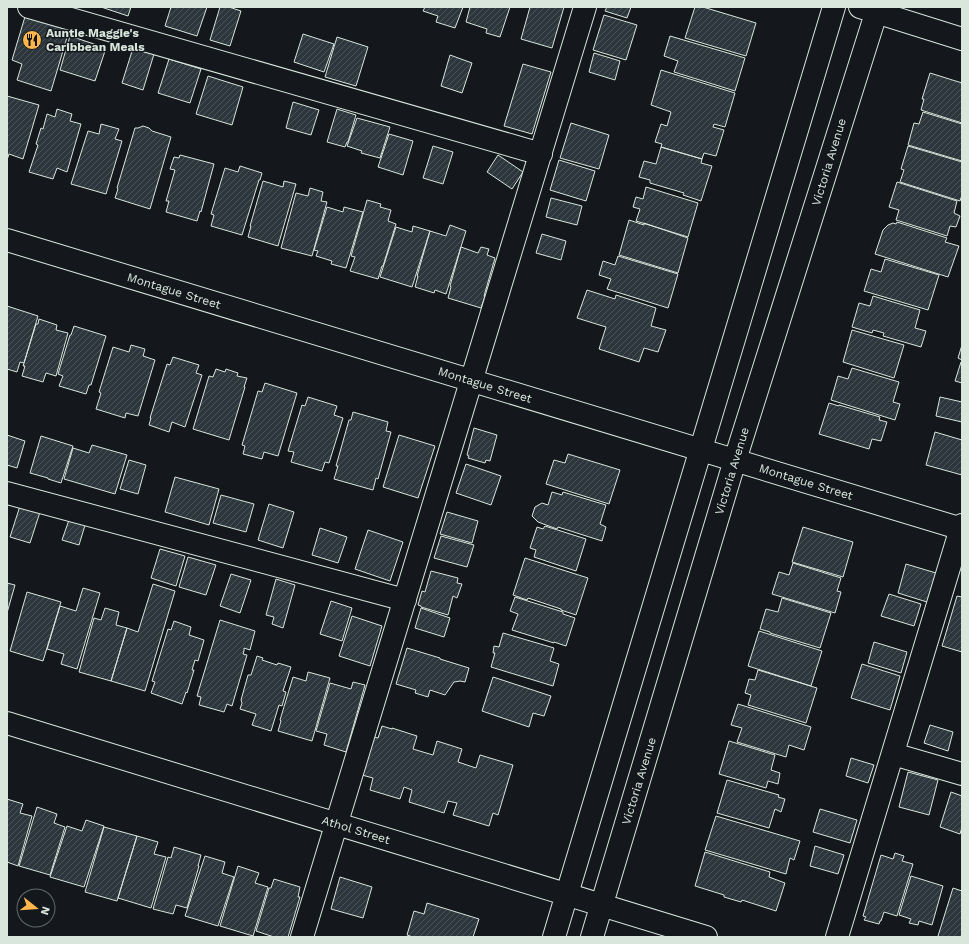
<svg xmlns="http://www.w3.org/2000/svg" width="969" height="944" font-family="'Work Sans',sans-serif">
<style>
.building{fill:url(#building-hatch);stroke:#d8e6dc}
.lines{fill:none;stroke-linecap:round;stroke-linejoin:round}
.minor-casing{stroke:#d8e6dc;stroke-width:24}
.minor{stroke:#14181c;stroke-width:22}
.labels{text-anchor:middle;stroke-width:3;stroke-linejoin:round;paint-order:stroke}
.poi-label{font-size:12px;font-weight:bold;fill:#d8e6dc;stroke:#14181c;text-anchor:start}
.street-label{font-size:12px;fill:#d8e6dc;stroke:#14181c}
</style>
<defs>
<pattern id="building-hatch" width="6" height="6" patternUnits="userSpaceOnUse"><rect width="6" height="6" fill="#2c363c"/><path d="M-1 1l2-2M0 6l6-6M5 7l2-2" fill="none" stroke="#4a5358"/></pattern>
</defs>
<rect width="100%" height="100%" fill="#14181c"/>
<!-- building -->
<path class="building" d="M101 7H131L128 16Z
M171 7H207L197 36 165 26Z
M220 7H229L241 11 230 46 210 40Z
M425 7H463L455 28 436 22 438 16 423 11Z
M470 7H510L500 37 486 33 487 29 466 22Z
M530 7H564L552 48 521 39Z
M607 7H631L627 18 605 11Z
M695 7H703L756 23 746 56 685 38Z
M27 10 71 24 51 91 17 80 22 64 12 60Z
M604 15 637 25 626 60 593 50Z
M303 34 334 44 324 72 294 62Z
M70 36 106 48 95 81 60 70Z
M670 36 745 58 735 91 674 72 678 61 664 56Z
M337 37 368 47 356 86 325 77Z
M133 48 154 54 143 90 122 83Z
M594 53 620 61 615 80 589 72Z
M450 55 472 63 462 93 441 86Z
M169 59 201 69 190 103 158 93Z
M523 64 551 72 532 134 504 126Z
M661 70 735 93 725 127 714 124 713 127 724 130 716 156 704 153 702 159 661 147 662 144 655 142 661 124 667 126 671 112 651 105Z
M930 73 962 83V123L921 110 924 99H922Z
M208 76 243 87 232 125 196 114Z
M7 96 39 105 23 159 9 154 7 160Z
M293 102 319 110 311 135 286 128Z
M57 109 72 114 70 121 81 124 67 172 57 168 53 179 29 172 38 145 36 144 41 128 43 129 47 114 55 117Z
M337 109 356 115 348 142H347L345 147 327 142Z
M923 112 962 124V161L908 145 914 123 919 124Z
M357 118 390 127 380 158 361 153 362 151 347 146Z
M571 123 609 135 599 169 560 158Z
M101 124 119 129 115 139 122 141 106 194 71 184 88 131 99 134Z
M143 126 149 128 152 131 171 137 150 209 115 198 118 189 117 188 135 128H138Z
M389 134 413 141 403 175 378 167Z
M433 146 453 152 443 184 423 178Z
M908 146 962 162V195L960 201 900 182 904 170 901 169Z
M661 147 702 159 701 163 712 166 701 201 683 195 684 193 650 183V180L639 177 644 161 656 164Z
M180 155 214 164 201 212 200 211 197 221 166 212 169 201H166L175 170 170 169 174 157 179 158Z
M498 155 523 172 512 189 487 172Z
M559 160 595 171 586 201 550 190Z
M240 166 262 173 260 180H259L242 235 211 226 214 215 211 214 225 168 238 172Z
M263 181 283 187 284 181 296 184 278 246 248 237 251 226H250Z
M897 182 957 201 954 213 960 216 956 227 950 226 947 236 896 220 899 210 889 207Z
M646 187 698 203 688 237 636 221 640 209 633 207 636 197 643 199Z
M310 188 323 192 321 201 327 202 312 256 281 248 296 193 308 196Z
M551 198 582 206 577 225 546 217Z
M367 200 381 204 380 207 391 210 388 221 396 224 383 266H382L378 279 350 271 355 257 351 256Z
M327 207 343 212 344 207 363 212 346 268 331 264 332 261 316 256 318 251 314 250Z
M629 220 644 225V223L688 238 678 273 619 255Z
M897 222 947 238 945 242 959 246 948 277 875 254 883 230 888 225 893 223 896 224Z
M450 225 466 231 446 294 435 290 434 293 415 287 418 276H417L430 231 446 236Z
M413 226 430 231 412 287 380 277 396 227 412 232Z
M542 234 566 241 561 260 536 253Z
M461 247 478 253 481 247 489 249 487 255 495 258 484 296H485L481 308 448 298 451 287 450 286Z
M618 256 678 274 668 308 607 289 611 279 599 275 603 261 615 265Z
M885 259 939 275 928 310 864 291 871 269 881 272Z
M587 290 615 299 616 295 656 308 651 326 666 330 658 352 644 348 639 362 599 349 606 327 577 318Z
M873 296 920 310 915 328 926 331 921 347 883 336 884 333 873 330 872 333 852 327 859 303 870 306Z
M7 306 38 316 24 363 20 362 17 372 7 369Z
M39 319 57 325 56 330 68 333 56 376 46 373 43 382 22 376 25 366H23L24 363 36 324H38Z
M74 326 106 336 91 385H89L86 394 59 386 63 376 58 374 70 335H71Z
M852 330 904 345 894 378 843 362Z
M131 345 145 349 143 356 155 360 138 416 126 413 125 418 96 409 101 393 99 392 113 347 129 352Z
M962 345V360L958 358Z
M173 357 199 365 196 373 202 375 185 427 172 422 169 432 149 425 151 418H150L167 364 170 365Z
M961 362H962V383L955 381Z
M852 368 899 382 893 402 900 404 895 420 831 400 838 376 848 379Z
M216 369 225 372 226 369 238 373 237 376 247 378 244 387H245L229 440 193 429 209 376 213 377Z
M265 383 297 393 278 456 264 452 262 459 243 454 245 446 242 445 258 391 262 392Z
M308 397 337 406 334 415 343 418 329 463 325 462 322 471 291 462 294 452 288 451 302 405 305 406Z
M940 397 962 402V422L936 416Z
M829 403 839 406V405L880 417 879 420 887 422 881 441 872 439 869 449 819 434Z
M353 412 388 422 386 431 391 432 378 479 376 478 373 490 334 479 338 466H336L349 420H351Z
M474 428 497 435 490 461 486 460 485 463 468 458 469 456 467 455Z
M935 432 962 440V475L926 465Z
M7 435 25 441 17 468 7 465Z
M399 435 435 446 418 498 383 487Z
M41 436 73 446 61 483 48 479V478L30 473Z
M92 445 127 455 115 494 64 479 73 448 89 453Z
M568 454 620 470 609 504 546 484 554 460 565 463Z
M129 460 146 465 138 494 120 489Z
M466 464 501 476 491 505 456 493Z
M175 477 219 489 209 525 165 512Z
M552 492 562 495 563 492 606 505 600 524 606 527 602 541 558 527 557 529 538 522 532 516 535 507 542 503 548 505Z
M221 495 254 504 246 532 213 523Z
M269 504 294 512 283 548 258 540Z
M20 506 40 512 30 543 10 537Z
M447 512 478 521 472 543 440 534Z
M70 517 86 522 79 545 62 540Z
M545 526 586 539 576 571 534 557 536 550 530 548 537 527 543 529Z
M803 527 853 542 843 577 792 562Z
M320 528 347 537 338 563 312 555Z
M368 530 403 542 390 581 355 569Z
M441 536 474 545 467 567 434 558Z
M160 549 185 556 176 586 151 578Z
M188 557 216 565 206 595 179 587Z
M525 558 588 578 576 615 561 610V609L528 598 527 600 513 595Z
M793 563 841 578 837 591 841 592 835 613 772 594 779 572 789 575Z
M906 564 936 573 927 602 898 593Z
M431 571 458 578 457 583 462 584 457 598 453 596 448 615 421 607V606L418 605 422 591 425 592Z
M231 574 251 580 240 613 220 606Z
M276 579 295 585 283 628 272 624 274 617 266 615Z
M7 583 15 585 7 613Z
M153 584 175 591 145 691 111 681 127 628 138 632Z
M83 588 100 593 77 669 61 664 64 654 47 649 60 606 76 611Z
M27 592 61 602 43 661 10 651Z
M889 594 921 604 914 626 881 616Z
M957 596 962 597V652L942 646Z
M515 597 563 612V614L575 618 566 646 554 642V643L512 630 518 614 510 611Z
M782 598 831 613 820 648 770 633V632L760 629 766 609 778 612Z
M331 601 352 608 342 641 320 634Z
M105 608 119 612 116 625 127 628 111 681 79 672 94 618 101 620Z
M421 608 450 618 444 637 415 628Z
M352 616 382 626 370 666 339 656Z
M220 620 255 631 250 650 244 648V651L243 654 247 655 232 706 227 704 224 712 199 705 201 697 197 696Z
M174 621 191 627 189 635 204 640 198 661 195 660 192 670H194L187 693 186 692 182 704 151 693 155 682 152 681 168 629 171 630Z
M759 631 822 651 811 686 748 666Z
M503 633 554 648 550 661 559 664 553 686 491 667 495 653H493L494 646 499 647Z
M874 642 907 652 901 673 868 663Z
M407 648 440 658V659L469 668 465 682 460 681 454 682 445 695 430 690 428 697 415 693 416 690 396 684Z
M257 656 263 658 262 660 277 665 278 663 291 667 283 691 286 692 282 706 279 705 271 731 252 725 256 714 240 709 242 703 241 700 248 675H251Z
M862 664 900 676 890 710 851 698Z
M758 670 817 688 806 723 748 705 751 695 745 693 749 679 755 680Z
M308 672 330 678 312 741 278 731 281 721 280 720 293 677 306 681Z
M493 677 551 696 544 716 533 713 529 727 482 711Z
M353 682 365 685 346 752 324 745 327 734 316 731 330 683 351 689Z
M738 704 811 727 804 750 789 745 786 757 737 742 742 728 731 725Z
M930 725 953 732 948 751 924 743Z
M382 726 392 729V728L417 736 413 749 433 755 437 741 462 749 458 762 476 768 480 755 513 765 498 815 493 813 489 826 453 815 457 803 448 801 444 813 409 802 412 790 404 787 400 799 370 790 373 778 362 775 374 737 378 738Z
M729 741 775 755 771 770 780 773 778 784 768 781 766 788 719 774Z
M851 758 874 765 868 783 846 776Z
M908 772 938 780 929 815 899 807Z
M727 780 779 795 778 797 785 799 781 812 775 809 769 828 717 813Z
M951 792 962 796V827L960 834 940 827Z
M7 799 23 804 20 813 32 816 18 866 7 862Z
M37 807 57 814 54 823 65 827 50 875 19 866Z
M820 809 857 820 850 843 813 832Z
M716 816 800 841 794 860 790 858 786 874 705 850Z
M86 820 104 826 84 887 50 877 67 826 82 831Z
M104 827 137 836 117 901 85 892Z
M137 836 158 842 154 854 166 857 151 908 118 898Z
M815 846 844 855 838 874 810 866Z
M174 847 201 855 198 866H199L187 908 176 905 173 914 153 909 168 857 171 858Z
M705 852 770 872 769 877 785 883 776 911 742 900 741 902 724 897V895L695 886Z
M895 853 904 856 902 861 913 864 897 916 884 912 881 921H880L879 924 864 920 866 917 863 916 881 855 893 859Z
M205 856 225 862 222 873 234 877 218 926 185 916Z
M238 866 259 873 255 883 268 887 253 936 220 926Z
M911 876 943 886 932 925 919 921 918 925 909 923 911 919 899 915Z
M340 877 372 887 363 918 331 909Z
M274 879 300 887 298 897H300L288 937H274L256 931 269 888H271Z
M953 888 962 891V937H941L938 936Z
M427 903 479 919 473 937H413L407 935 414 911 424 914Z"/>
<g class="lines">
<!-- minor casing -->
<g class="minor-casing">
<path id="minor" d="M29 7 541 154
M860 7 962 39
M7 240 962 529
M7 493 405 600
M7 723 706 937
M893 754 962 774
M302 937 585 7
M554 937 834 7
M592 937 735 460 878 7
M837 937 962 525"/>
</g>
<!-- minor -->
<use href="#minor" class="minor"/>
</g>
<!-- icons -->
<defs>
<g id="restaurant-disc" transform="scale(1)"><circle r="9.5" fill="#ffb74d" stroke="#14181c"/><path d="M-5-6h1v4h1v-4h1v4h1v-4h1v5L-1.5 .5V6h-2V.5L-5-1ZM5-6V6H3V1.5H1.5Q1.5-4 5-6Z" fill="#111"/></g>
</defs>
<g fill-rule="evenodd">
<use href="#restaurant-disc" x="32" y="40"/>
</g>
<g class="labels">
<!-- poi labels -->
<g class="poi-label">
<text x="46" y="37">Auntie Maggie's<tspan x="46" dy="14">Caribbean Meals</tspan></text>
</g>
<!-- street labels -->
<g class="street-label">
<text transform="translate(829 162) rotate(-73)" y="4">Victoria Avenue</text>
<text transform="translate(174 291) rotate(17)" y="4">Montague Street</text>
<text transform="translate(485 385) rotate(17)" y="4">Montague Street</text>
<text transform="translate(732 471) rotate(-73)" y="4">Victoria Avenue</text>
<text transform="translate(806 482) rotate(17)" y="4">Montague Street</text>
<text transform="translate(639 781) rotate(-73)" y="4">Victoria Avenue</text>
<text transform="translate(356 830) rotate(17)" y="4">Athol Street</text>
</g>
</g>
<!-- border -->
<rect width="969" height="944" fill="none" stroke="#d8e6dc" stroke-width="16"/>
<!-- north arrow -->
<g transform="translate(36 908) rotate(107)"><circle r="19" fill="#14181c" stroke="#626a69"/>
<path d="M0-3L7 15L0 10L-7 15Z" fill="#ffb74d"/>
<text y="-6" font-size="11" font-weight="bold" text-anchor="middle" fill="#d8e6dc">N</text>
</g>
</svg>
